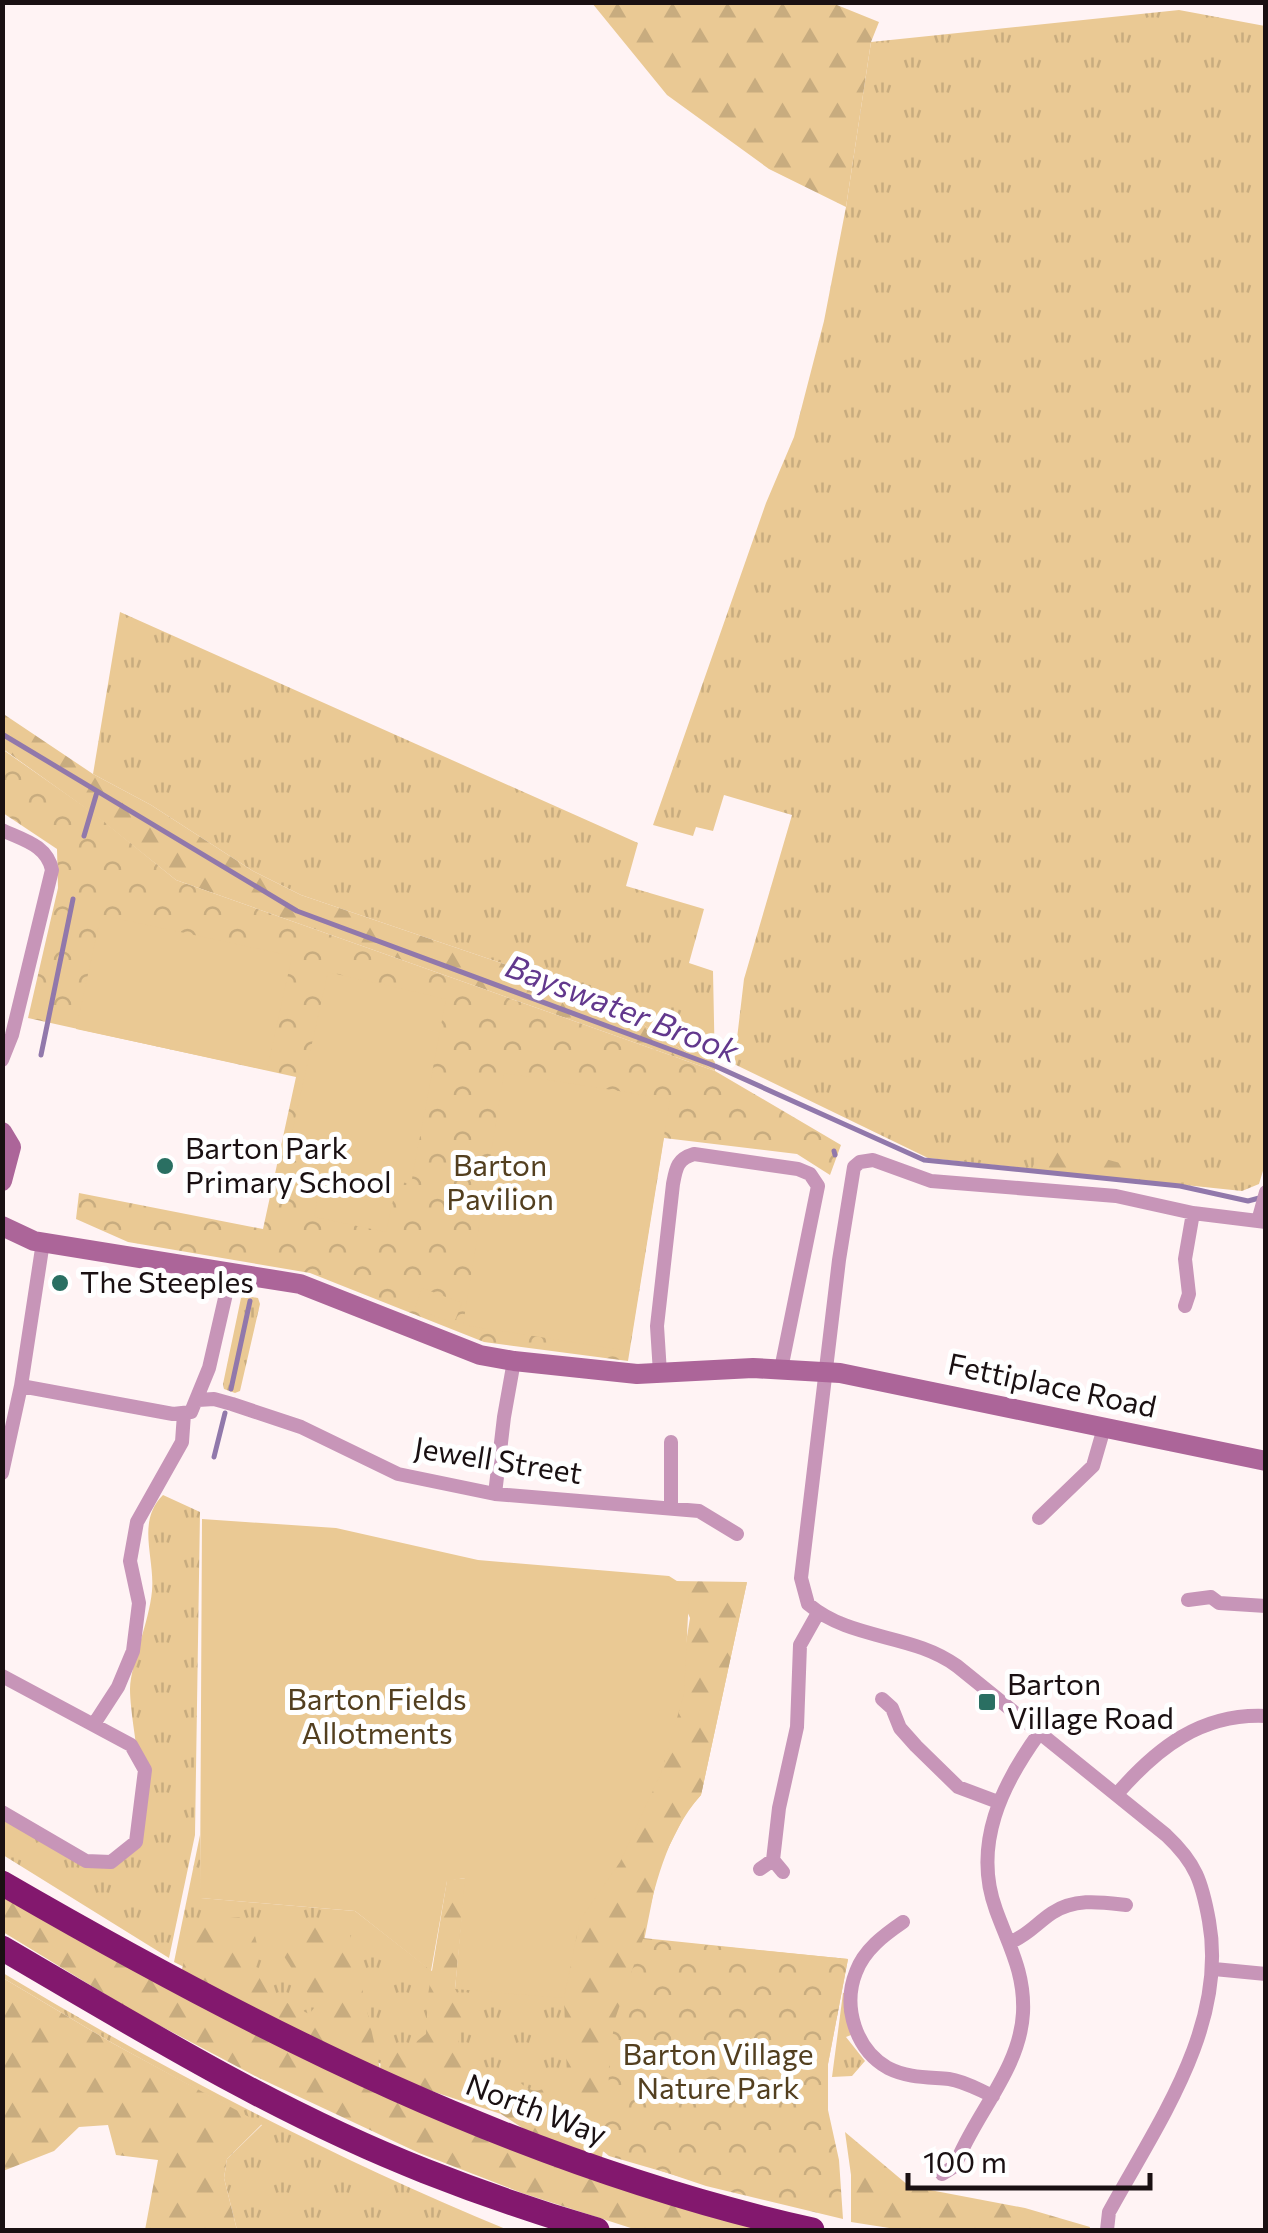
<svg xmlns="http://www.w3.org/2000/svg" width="1268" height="2233" font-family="Commissioner,sans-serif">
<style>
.grass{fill:url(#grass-tufts)}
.forest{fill:url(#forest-firs)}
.park{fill:url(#park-crowns)}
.garden{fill:#eac994}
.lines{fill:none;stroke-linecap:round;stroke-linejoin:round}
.stream{stroke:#9178ab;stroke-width:5}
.street{stroke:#c795b8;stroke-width:14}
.secondary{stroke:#ac6599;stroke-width:20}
.highway{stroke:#83186e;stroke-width:25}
.poi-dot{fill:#2a6f62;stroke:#fff;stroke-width:4}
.labels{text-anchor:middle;stroke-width:10;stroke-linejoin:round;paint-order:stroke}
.poi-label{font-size:30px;fill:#1a1012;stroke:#fff;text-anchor:start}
.park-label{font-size:30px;fill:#533f1f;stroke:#fff}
.street-label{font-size:30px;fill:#1a1012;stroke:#fff}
.water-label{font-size:32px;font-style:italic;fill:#62388d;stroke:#fff}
</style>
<defs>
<pattern id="grass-tufts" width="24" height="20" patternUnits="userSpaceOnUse" patternTransform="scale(2.5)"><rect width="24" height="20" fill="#eac994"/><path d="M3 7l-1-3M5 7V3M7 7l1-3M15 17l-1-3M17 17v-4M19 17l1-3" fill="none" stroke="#c8ac7f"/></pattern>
<pattern id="forest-firs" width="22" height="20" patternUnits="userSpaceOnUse" patternTransform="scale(2.5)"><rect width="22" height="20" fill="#eac994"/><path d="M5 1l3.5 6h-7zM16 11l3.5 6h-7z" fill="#c8ac7f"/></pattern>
<pattern id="park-crowns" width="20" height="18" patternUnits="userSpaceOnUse" patternTransform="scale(2.5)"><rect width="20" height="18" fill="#eac994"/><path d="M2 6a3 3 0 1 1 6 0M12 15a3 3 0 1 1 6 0" fill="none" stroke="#c8ac7f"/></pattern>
</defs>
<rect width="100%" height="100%" fill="#fff3f4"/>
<!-- grass -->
<path class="grass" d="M1179 10 1265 26 1266 1161 1259 1184 1242 1191 928 1158 734 1064 744 979 792 815 724 795 713 831 696 827 693 836 653 825 766 503 794 437 824 321 846 207 871 42Z
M120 612 638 843 626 886 704 909 689 963 713 971 715 1071 598 996 301 895 253 871 151 805 93 774Z
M247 1296 258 1298 260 1304 240 1391 235 1393 224 1389 223 1384 241 1298Z
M163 1495 200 1512 195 1835 169 1958 3 1855 2 1812 86 1861 111 1862C118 1857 131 1850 135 1843 153 1813 130 1727 130 1689 131 1662 149 1623 152 1591 155 1557 136 1522 163 1495Z
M747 1582 701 1795 687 1811 659 1866 602 2151 379 2063 174 1962 200 1835 201 1898 355 1911 455 1989Z
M3 1973C168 2072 329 2156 508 2230H237L224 2178 227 2159 262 2125 114 2044 3 1978Z
M843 1993H846L851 2035 846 2037 865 2061 852 2076 832 2077Z"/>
<!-- forest -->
<path class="forest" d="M592 3H832L879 22 871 42 846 207 769 169 667 95Z
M2 713 93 774 151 805 253 871 301 895 598 996 715 1071 176 880 91 812 3 749Z
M1043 1142 1120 1163 1142 1181 1032 1169Z
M674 1581 747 1582 701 1795C665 1836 655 1886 643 1938L848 1959 828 2064 712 2186 609 2156 603 2151 601 2163 547 2144 501 2114 380 2074 181 1973 194 1922 239 1917 253 1927 258 1949 255 1970 268 1993 309 2014 316 2006 269 1933 324 1921 348 1925 380 2069 382 2050 403 2052 426 2034 428 1995 447 1880 466 1878 455 1989C467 2010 462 2029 456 2050L467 2068C477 2068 491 2066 500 2070 536 2089 525 2102 567 2076L564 1998 580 1920 620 1862 661 1773 684 1694 685 1649 690 1618Z
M2 1895 259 2031 773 2230H637L522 2193 419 2153 259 2078 136 2013 3 1932Z
M3 1978 114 2044 262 2124 227 2159 224 2178 237 2230H145L158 2160 116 2155 108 2125 79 2127 54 2151 3 2171Z
M845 2132 909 2186 1025 2208 1090 2227 1089 2230H902L851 2222V2175Z"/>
<!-- park -->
<path class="park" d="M2 749 92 812 176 880 715 1071 841 1145 830 1175 797 1154 664 1138 628 1361 484 1342 310 1273 128 1242 76 1219 79 1193 263 1229 296 1077 28 1018 58 888 57 849 3 813Z
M643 1939 848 1959 828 2064V2110L839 2160 843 2219 706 2186 602 2151 614 2022Z"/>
<!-- garden -->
<path class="garden" d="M101 915 292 956 267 1070 76 1029Z
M328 972 446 999 411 1184 286 1159Z
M504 1073 670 1099 629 1351 463 1325Z
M321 1181 394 1196 386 1232 314 1217Z
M422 1288 462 1303 454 1323 415 1309Z
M202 1519 336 1528 478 1560 669 1576 680 1583 689 1596 684 1694 661 1773 620 1862 580 1920 564 1998 455 1989 465 1878 447 1881 431 1971 355 1911 200 1898Z"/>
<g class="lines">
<!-- stream -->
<path class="stream" d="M2 734 297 911 715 1066 924 1160 1180 1186 1248 1201 1263 1197
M84 836 97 792
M41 1055 73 899
M834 1151 835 1155
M231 1389 250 1301
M214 1457 225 1413"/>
<!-- street -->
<path class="street" d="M2 830C23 840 47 845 52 870L12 1035 2 1060
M1258 1221 1266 1192
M1185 1306 1189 1294 1185 1259 1193 1213
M660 1373 657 1326 673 1184C676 1168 677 1159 694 1154L798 1169 810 1174 818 1186 781 1369
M21 1386 173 1414 191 1412 209 1368 231 1272
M198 1400 214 1399 232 1404 301 1427 398 1474 495 1494 699 1511 737 1534
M671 1442V1508
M2 1473 21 1386 43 1242
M495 1494 504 1417 514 1361
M1039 1518 1093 1466 1104 1428
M1188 1600 1211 1597 1219 1603 1266 1606
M2 1676 131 1745 145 1770 136 1842 111 1862 86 1861 2 1812
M882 1699 892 1708 900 1728 916 1746 958 1787 998 1802
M94 1724 118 1687 133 1651 139 1603 130 1561 137 1522 182 1442 184 1414
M1117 1794C1157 1748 1201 1713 1266 1716
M760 1869 773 1860
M783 1872 773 1860 779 1808 797 1727 800 1645 818 1613
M903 1922C884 1935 864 1950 856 1972 842 2007 856 2050 888 2068 908 2078 928 2077 949 2079 964 2081 979 2090 993 2096
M1011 1942C1028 1935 1037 1923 1052 1913 1075 1898 1100 1902 1126 1905
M1214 1969 1266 1974
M942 2174 955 2166C974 2115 1020 2070 1023 2013 1025 1973 1009 1946 996 1910 972 1845 1002 1784 1040 1732
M1107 2230 1109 2212C1157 2124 1228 2026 1209 1921 1202 1882 1196 1863 1166 1835L957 1666C912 1633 852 1641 808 1604L801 1578 839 1260 854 1167 860 1162 873 1160 931 1181 1116 1196 1193 1213 1266 1222"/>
<!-- secondary -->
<path class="secondary" d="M2 1132 11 1147 2 1181
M2 1226 34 1241 300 1284 480 1355 514 1361 637 1374 753 1368 840 1373 1266 1461"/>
<!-- highway -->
<path class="highway" d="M2 1883C259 2032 521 2165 812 2230
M2 1948C139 2028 277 2113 425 2171 481 2193 539 2213 597 2230"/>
</g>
<!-- markers -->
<g class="poi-dot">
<circle cx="165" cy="1166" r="10"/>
<circle cx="60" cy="1283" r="10"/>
<rect x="977" y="1692" width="20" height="20" rx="5"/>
</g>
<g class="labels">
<!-- poi labels -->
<g class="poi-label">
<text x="185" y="1159">Barton Park<tspan x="185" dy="34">Primary School</tspan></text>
<text x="80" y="1293">The Steeples</text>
<text x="1007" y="1695">Barton<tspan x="1007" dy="34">Village Road</tspan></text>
</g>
<!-- park labels -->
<g class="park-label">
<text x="500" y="1176">Barton<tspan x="500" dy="34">Pavilion</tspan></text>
<text x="377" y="1710">Barton Fields<tspan x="377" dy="34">Allotments</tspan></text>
<text x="718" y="2065">Barton Village<tspan x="718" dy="34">Nature Park</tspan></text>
</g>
<!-- street labels -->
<g class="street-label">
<text transform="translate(1052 1386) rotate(12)" y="10">Fettiplace Road</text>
<text transform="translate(498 1461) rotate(9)" y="10">Jewell Street</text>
<text transform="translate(536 2110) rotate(21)" y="10">North Way</text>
</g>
<!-- water labels -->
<g class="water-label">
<text transform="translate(622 1009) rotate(21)" y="11">Bayswater Brook</text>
</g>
</g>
<!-- border -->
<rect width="1268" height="2233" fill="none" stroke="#1a1012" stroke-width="10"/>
<!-- scale -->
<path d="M908 2173v15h242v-15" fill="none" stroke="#1a1012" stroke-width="5"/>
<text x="923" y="2173" font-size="30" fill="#1a1012" stroke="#ffffff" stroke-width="8" paint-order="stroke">100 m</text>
</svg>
